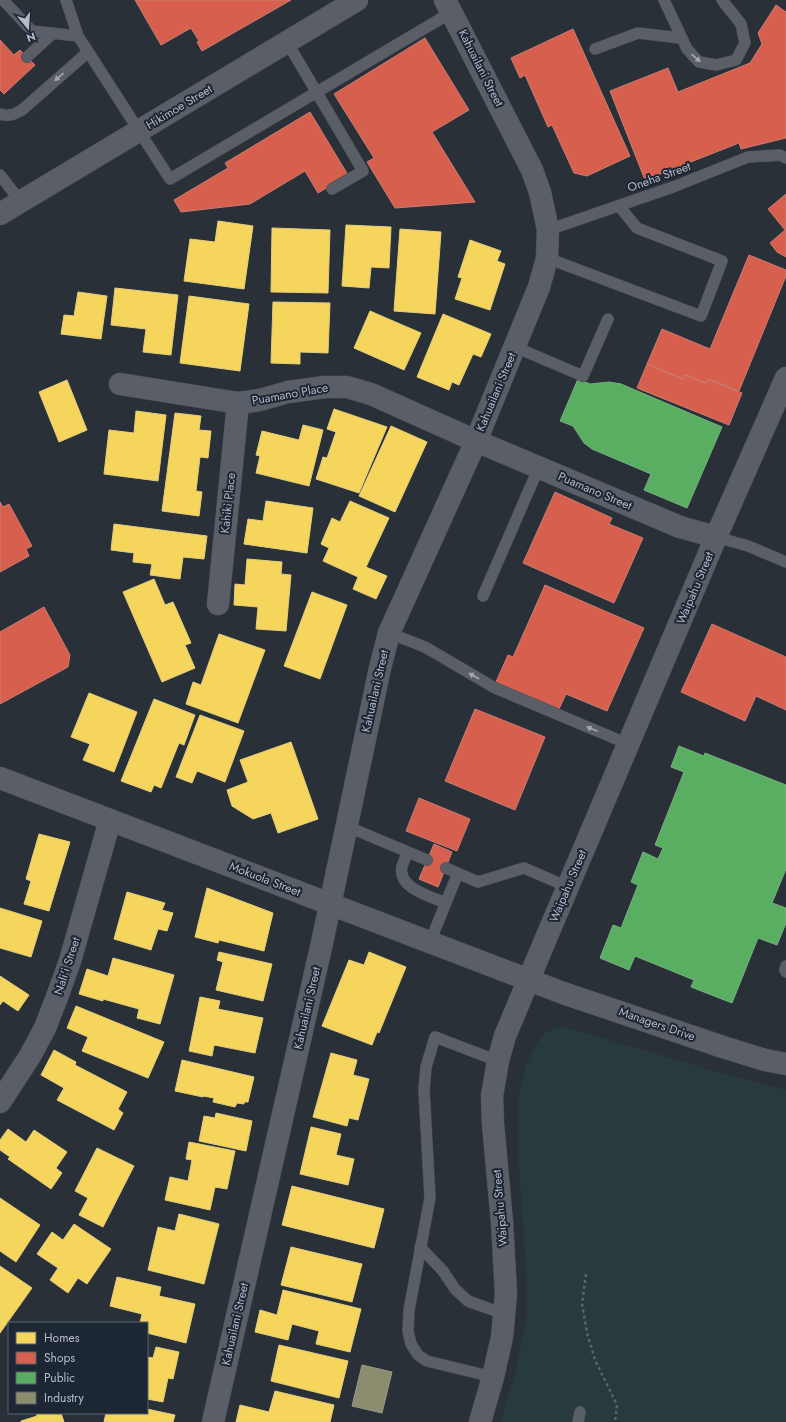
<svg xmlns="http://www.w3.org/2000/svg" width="786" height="1422" font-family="Jost,sans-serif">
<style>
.green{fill:#273a3e}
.homes{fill:#f6d55c;stroke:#e2ce7d}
.shops{fill:#d6604d;stroke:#cc7c72}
.public{fill:#5aae61;stroke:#75b280}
.industry{fill:#8c8c6e;stroke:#989a89}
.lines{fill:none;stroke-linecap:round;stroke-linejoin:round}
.service-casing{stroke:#484c53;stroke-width:12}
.minor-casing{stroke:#484c53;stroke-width:23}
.tertiary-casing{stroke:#484c53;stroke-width:23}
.path{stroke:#5d636a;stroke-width:2.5;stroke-dasharray:3 3;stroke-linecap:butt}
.service{stroke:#5a5e66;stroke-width:11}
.minor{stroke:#5a5e66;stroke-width:22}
.tertiary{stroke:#5a5e66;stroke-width:22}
.oneway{fill:#a2a9b5}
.labels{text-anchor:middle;stroke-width:4;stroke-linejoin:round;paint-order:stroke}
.street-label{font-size:12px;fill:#b4bcc9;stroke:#1d2633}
</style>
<rect width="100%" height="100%" fill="#2a3038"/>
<!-- green -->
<path class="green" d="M561 1026 725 1074 786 1090V1422H501L515 1374 527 1317 526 1268 519 1166V1099L525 1067 538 1041 546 1032Z"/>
<!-- homes -->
<path class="homes" d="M218 221 253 226 244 289 184 281 190 239 215 242Z
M346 225 391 227 389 268 371 267 369 288 342 286Z
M272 228 330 230 328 293 271 292Z
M400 229 441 232 435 314 394 311Z
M470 240 501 251 497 261 505 264 490 310 455 299 462 278 458 277Z
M115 288 178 295 171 355 143 352 146 329 111 325Z
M78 292 107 296 101 339 61 334 64 315 74 316Z
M189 296 249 304 240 371 180 363Z
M273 302 330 303 328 353 300 352V364L271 363Z
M370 311 421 333 404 370 354 348Z
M443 314 491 334 481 357 473 354 459 385 452 382 449 390 417 377Z
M67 380 87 430 59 442 39 392Z
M334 409 387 427 359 493 316 479 323 457 327 458 336 432 327 429Z
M136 411 166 415 158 481 104 474 109 430 134 433Z
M175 413 201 416 199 430 211 431 208 458 200 457 196 491 202 492 199 516 162 511Z
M303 425 323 430 309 486 256 473 260 456 256 455 262 431 299 440Z
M391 426 427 442 395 512 359 496Z
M266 501 313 508 307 553 244 544 248 519 263 521Z
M350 501 389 518 366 567 387 576 376 599 353 589 358 577 323 561 329 548 321 544 332 518 340 522Z
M114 524 207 536 204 559 183 557 180 579 150 575 152 564 133 562 134 553 111 550Z
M247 559 282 562 281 574 291 575 286 631 256 629 258 607 234 605 235 584 245 585Z
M154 579 165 605 173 602 191 643 185 645 195 668 162 682 123 592Z
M312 592 347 605 320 679 284 666Z
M219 634 265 650 238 723 186 704 193 682 201 685Z
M89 693 137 712 114 772 83 760 90 744 71 737Z
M154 699 195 715 184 745 179 743 161 788 154 785 151 792 121 781Z
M200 715 244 731 225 782 197 771 192 783 176 777Z
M291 742 318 819 278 833 271 813 253 819 232 806 227 790 248 782 240 760Z
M39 834 70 842 49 911 24 904 31 881 26 879Z
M207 888 273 913 264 951 219 940 218 943 195 937Z
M127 892 165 903 162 910 173 913 167 931 158 929 151 950 114 939Z
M0 908 42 921 31 957 0 948Z
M219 952 272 964 263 1001 216 990 223 962 217 960Z
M369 952 406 967 379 1033 377 1032 372 1045 322 1026 349 960 364 965Z
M113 958 174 975 160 1024 137 1018 139 1009 103 999V1001L79 994 87 969 108 976Z
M0 976 29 995 18 1011 3 1001 0 1005Z
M200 997 220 1001 218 1009 263 1018 255 1053 214 1045 212 1056 189 1051Z
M76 1006 164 1042 148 1078 82 1051 88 1037 67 1028Z
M54 1050 76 1062 75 1065 127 1092 118 1109 123 1113 114 1130 57 1100 64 1088 41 1075Z
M331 1053 357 1060 353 1075 369 1079 358 1120 349 1118 347 1126 313 1117Z
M182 1060 254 1077 248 1102H244V1104L237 1103 235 1107 213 1102 214 1098 203 1096V1097L175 1091Z
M216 1113 252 1121 246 1151 199 1141 204 1116 215 1118Z
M311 1127 341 1134 336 1155 354 1159 348 1185 300 1174Z
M8 1129 26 1142 34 1130 67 1152 56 1168 62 1173 51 1189 8 1159 10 1157 0 1150V1140Z
M189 1142 235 1151 227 1189 215 1187 210 1210 165 1200 170 1177 188 1181 192 1160 186 1159Z
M97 1148 134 1166 103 1227 79 1215 88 1198 75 1191Z
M292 1186 384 1209 374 1248 282 1225Z
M0 1198 40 1225 16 1262 0 1251Z
M179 1214 219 1224 204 1284 148 1270 158 1227 175 1231Z
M74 1224 111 1249 87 1284 78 1278 68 1293 50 1280 58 1268 37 1254 52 1232 63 1240Z
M291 1247 362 1264 352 1302 281 1285Z
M0 1266 32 1288 0 1333Z
M117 1277 161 1287 159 1296 195 1304 186 1343 147 1333V1323H140L142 1314 110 1306Z
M283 1290 361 1309 350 1352 316 1344 319 1331 292 1324 288 1340 255 1332 260 1310 277 1315Z
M279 1345 348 1361 339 1398 271 1381Z
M156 1347 179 1352 173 1379 168 1378 163 1402 147 1399V1357L153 1358Z
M275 1391 334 1405 330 1422H236L240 1405 269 1412Z
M147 1409 175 1415 173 1422H104L106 1413H147Z
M36 1413H61L64 1422H21V1421L37 1416Z"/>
<!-- shops -->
<path class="shops" d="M135 0H291L202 51 197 42 199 41 191 28 161 45Z
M776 5 786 12V138L741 149 739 143 645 180 610 91 668 68 678 92 750 63 762 44 758 33Z
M573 29 630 156 587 176 574 173 552 125 548 127 525 75 520 78 511 58Z
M425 38 469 110 432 132 475 202 395 208 367 162 374 158 334 94Z
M0 40 14 55 20 50 35 65 4 94 0 90Z
M310 112 348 175 318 193 305 171 250 204 181 212 174 200 228 168 225 163Z
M786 194V257L777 252 770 243 785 230 768 209Z
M749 255 786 270V276L739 391 708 379 706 383 685 375 683 379 647 364 662 329 710 349Z
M647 364 683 379 685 375 706 383 708 379 742 393 729 425 637 388Z
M555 492 612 518 609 524 643 538 614 603 523 563Z
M0 502 3 507 9 504 32 546 26 549 29 556 0 572Z
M545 585 644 628 607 711 566 694 558 711 495 684 508 655 513 657Z
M44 607 70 655 68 667 0 704V632Z
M712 624 786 657V710L756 696 745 721 681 692Z
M475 709 545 737 515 810 445 781Z
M419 798 470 819 457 851 406 831Z
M434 844 452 852 438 887 419 879Z"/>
<!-- public -->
<path class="public" d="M578 379 590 384 609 382 621 384 722 427 687 508 644 490 651 474 592 449 584 443 573 426 560 421Z
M679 746 704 756 705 753 786 785V869L772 903 786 908V923L777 945 758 938 732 1003 691 987 694 980 635 956 629 970 600 958 613 925 621 928 638 885 631 882 643 852 658 859 663 848 655 845 684 772 671 767Z"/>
<!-- industry -->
<path class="industry" d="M362 1365 392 1372 382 1413 352 1406Z"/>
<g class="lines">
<!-- service casing -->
<g class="service-casing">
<path id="service" d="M3 0 32 31 78 36
M66 0 78 36 170 179 452 12
M664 0 687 49 699 62 716 65 736 60 745 43 741 24 722 0
M287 42 363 171 332 189
M595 49 638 33 680 38
M27 57 53 33
M0 114C9 117 15 114 22 110L88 52
M0 175 21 202
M548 230 673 187 748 157 780 155 786 158
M547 258 701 316 722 261 637 228 619 206
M515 347 583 376 608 319
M716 537 748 546 786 562
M483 596 539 467
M389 633 425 647 495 688 628 744
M346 826 427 860
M408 852C406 857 403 862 402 867 397 888 432 897 446 903
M446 868 478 882 524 868 568 887
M430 942 458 873
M786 966 785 970 786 972
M420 1247 443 1271 455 1289 468 1301 504 1314
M493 1377 427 1361 418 1355 411 1344 408 1331 409 1310 430 1198 424 1090 426 1067 435 1037 498 1061
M578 1422 580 1412"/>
</g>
<!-- minor casing -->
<g class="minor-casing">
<path id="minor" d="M0 214 357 0
M120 384 238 403 260 400 288 392 325 387H347L371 394 476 441 680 527 716 537
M218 604 238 403
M0 1102 30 1056 45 1028 57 997 70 961 110 820
M213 1422 322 943 380 668 389 633 476 441 539 287 547 258 548 230 540 192 532 170 445 0"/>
</g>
<!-- tertiary casing -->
<g class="tertiary-casing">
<path id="tertiary" d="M0 778 563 993 723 1047 765 1060 786 1064
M480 1422 493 1377 502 1337 506 1294 502 1222 493 1124 492 1096 498 1061 505 1036 544 943 716 537 786 378"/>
</g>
<!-- path -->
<path class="path" d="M586 1274 582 1304 587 1333 595 1360 617 1405 615 1422"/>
<!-- service -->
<use href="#service" class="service"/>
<!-- minor -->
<use href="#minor" class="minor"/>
<!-- tertiary -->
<use href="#tertiary" class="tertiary"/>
</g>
<!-- one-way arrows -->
<defs><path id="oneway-solid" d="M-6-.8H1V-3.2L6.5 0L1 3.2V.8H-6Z"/></defs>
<g class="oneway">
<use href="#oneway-solid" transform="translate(696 58) rotate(41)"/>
<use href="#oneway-solid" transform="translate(59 77) rotate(139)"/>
<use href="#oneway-solid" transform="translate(474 676) rotate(-150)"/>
<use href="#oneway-solid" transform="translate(592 729) rotate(-157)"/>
</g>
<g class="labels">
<!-- street labels -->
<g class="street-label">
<text transform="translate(481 68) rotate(63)" y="4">Kahuailani Street</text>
<text transform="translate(179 107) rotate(-31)" y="4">Hikimoe Street</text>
<text transform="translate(659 177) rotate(-20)" y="4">Oneha Street</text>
<text transform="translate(496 392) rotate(-67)" y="4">Kahuailani Street</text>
<text transform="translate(290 394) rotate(-10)" y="4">Puamano Place</text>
<text transform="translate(595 491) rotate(23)" y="4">Puamano Street</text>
<text transform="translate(228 503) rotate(-84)" y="4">Kahiki Place</text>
<text transform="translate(695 588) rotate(-67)" y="4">Waipahu Street</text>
<text transform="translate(375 691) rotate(-77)" y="4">Kahuailani Street</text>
<text transform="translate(265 879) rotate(21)" y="4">Mokuola Street</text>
<text transform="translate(568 886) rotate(-67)" y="4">Waipahu Street</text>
<text transform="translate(67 966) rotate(-72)" y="4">Nali'i Street</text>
<text transform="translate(307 1008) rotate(-77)" y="4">Kahuailani Street</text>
<text transform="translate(657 1024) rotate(19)" y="4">Managers Drive</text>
<text transform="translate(500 1208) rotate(-95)" y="4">Waipahu Street</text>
<text transform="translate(235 1324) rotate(-77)" y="4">Kahuailani Street</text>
</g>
</g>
<!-- legend -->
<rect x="8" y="1322" width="140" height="92" fill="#1d2633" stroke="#59626f"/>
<rect x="16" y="1332" width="20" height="12" fill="#f6d55c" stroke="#59626f"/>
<text x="44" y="1342" font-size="12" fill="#b4bcc9">Homes</text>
<rect x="16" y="1352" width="20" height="12" fill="#d6604d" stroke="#59626f"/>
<text x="44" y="1362" font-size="12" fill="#b4bcc9">Shops</text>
<rect x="16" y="1372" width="20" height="12" fill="#5aae61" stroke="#59626f"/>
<text x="44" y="1382" font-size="12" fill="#b4bcc9">Public</text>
<rect x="16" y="1392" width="20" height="12" fill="#8c8c6e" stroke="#59626f"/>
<text x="44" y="1402" font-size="12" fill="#b4bcc9">Industry</text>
<!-- north arrow -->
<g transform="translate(28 28) rotate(162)" stroke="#1d2633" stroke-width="3" paint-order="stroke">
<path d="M0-3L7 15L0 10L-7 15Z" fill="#b4bcc9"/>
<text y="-6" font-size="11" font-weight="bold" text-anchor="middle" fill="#b4bcc9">N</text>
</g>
</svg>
